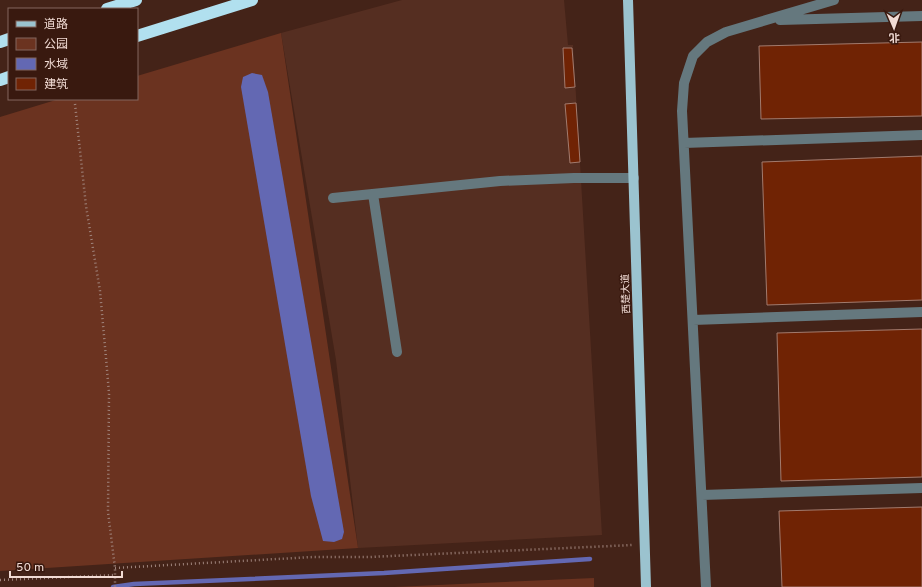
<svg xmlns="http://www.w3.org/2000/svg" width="922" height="587" font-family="Overpass,'Noto Sans SC',sans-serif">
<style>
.built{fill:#552e21}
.green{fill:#6b3320}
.water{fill:#6368b3}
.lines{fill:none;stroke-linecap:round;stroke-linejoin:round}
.stream{stroke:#6368b3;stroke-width:4.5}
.building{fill:#702304;stroke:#a27b6e}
.path{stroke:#a0857d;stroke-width:2.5;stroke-dasharray:1 3;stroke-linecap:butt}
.minor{stroke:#65787e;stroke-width:10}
.major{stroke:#9bc3cf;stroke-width:10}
.highway{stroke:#b1e0ef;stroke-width:12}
.labels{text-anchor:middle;stroke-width:3;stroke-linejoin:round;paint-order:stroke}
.street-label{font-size:10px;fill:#f1dbd4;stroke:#39190f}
</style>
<rect width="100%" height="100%" fill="#442318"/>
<!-- built -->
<path class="built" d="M402 0H564L568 45H573L602 535 358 548 336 360 281 33Z"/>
<!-- green -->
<path class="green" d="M281 33 358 548 0 571V117L59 99H137V76Z
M594 578V587H394Z"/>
<!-- water -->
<path class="water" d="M252 73 262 75 268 92 344 532 342 539 334 542 323 541 311 496 241 87 243 77Z"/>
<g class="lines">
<!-- stream -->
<path class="stream" d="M113 587 134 584 384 573 590 559"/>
</g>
<!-- building -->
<path class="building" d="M922 42V116L761 119 759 46Z
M563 48H572L575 87 565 88Z
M576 103 580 162 570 163 565 104Z
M922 156V300L767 305 762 162Z
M922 329V477L781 481 777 333Z
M922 507V587H782L779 511Z"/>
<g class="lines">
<!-- path -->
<path class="path" d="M75 104 86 206 100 291 106 358 109 393 108 512 115 568V587
M115 568 313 557H369L633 545
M0 580 115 575"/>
<!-- minor -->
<path class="minor" d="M780 20 922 16
M684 143 922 135
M373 194 397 352
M333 198 500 181 574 178H634
M693 320 922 312
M702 495 922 488
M706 587 682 111 684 83 693 56 707 42 726 32 834 0"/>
<!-- major -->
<path class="major" d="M628 0 646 587"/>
<!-- highway -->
<path class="highway" d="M107 9 136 0
M137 36 252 0
M0 42 9 39
M0 80 9 77"/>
</g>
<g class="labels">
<!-- street labels -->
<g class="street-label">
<text transform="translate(625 294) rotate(-92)" y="4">西楚大道</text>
</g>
</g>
<!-- legend -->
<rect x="8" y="8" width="130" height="92" fill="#39190f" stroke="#83675e"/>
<rect x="16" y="21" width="20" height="6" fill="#9bc3cf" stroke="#83675e"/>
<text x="44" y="28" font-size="12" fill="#f1dbd4">道路</text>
<rect x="16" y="38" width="20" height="12" fill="#6b3320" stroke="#83675e"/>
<text x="44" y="48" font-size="12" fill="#f1dbd4">公园</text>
<rect x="16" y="58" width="20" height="12" fill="#6368b3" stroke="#83675e"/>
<text x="44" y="68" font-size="12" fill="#f1dbd4">水域</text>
<rect x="16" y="78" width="20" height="12" fill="#702304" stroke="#83675e"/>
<text x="44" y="88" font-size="12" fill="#f1dbd4">建筑</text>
<!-- north arrow -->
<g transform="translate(894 28) rotate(178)" stroke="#39190f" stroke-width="3" paint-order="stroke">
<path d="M0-3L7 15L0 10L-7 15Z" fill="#f1dbd4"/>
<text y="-6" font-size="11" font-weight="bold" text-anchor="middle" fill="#f1dbd4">北</text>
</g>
<!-- scale -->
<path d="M10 571v6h112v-6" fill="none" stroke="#f1dbd4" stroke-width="2"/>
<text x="16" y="571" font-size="12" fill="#f1dbd4" stroke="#39190f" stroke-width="3" paint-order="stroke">50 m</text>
</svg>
